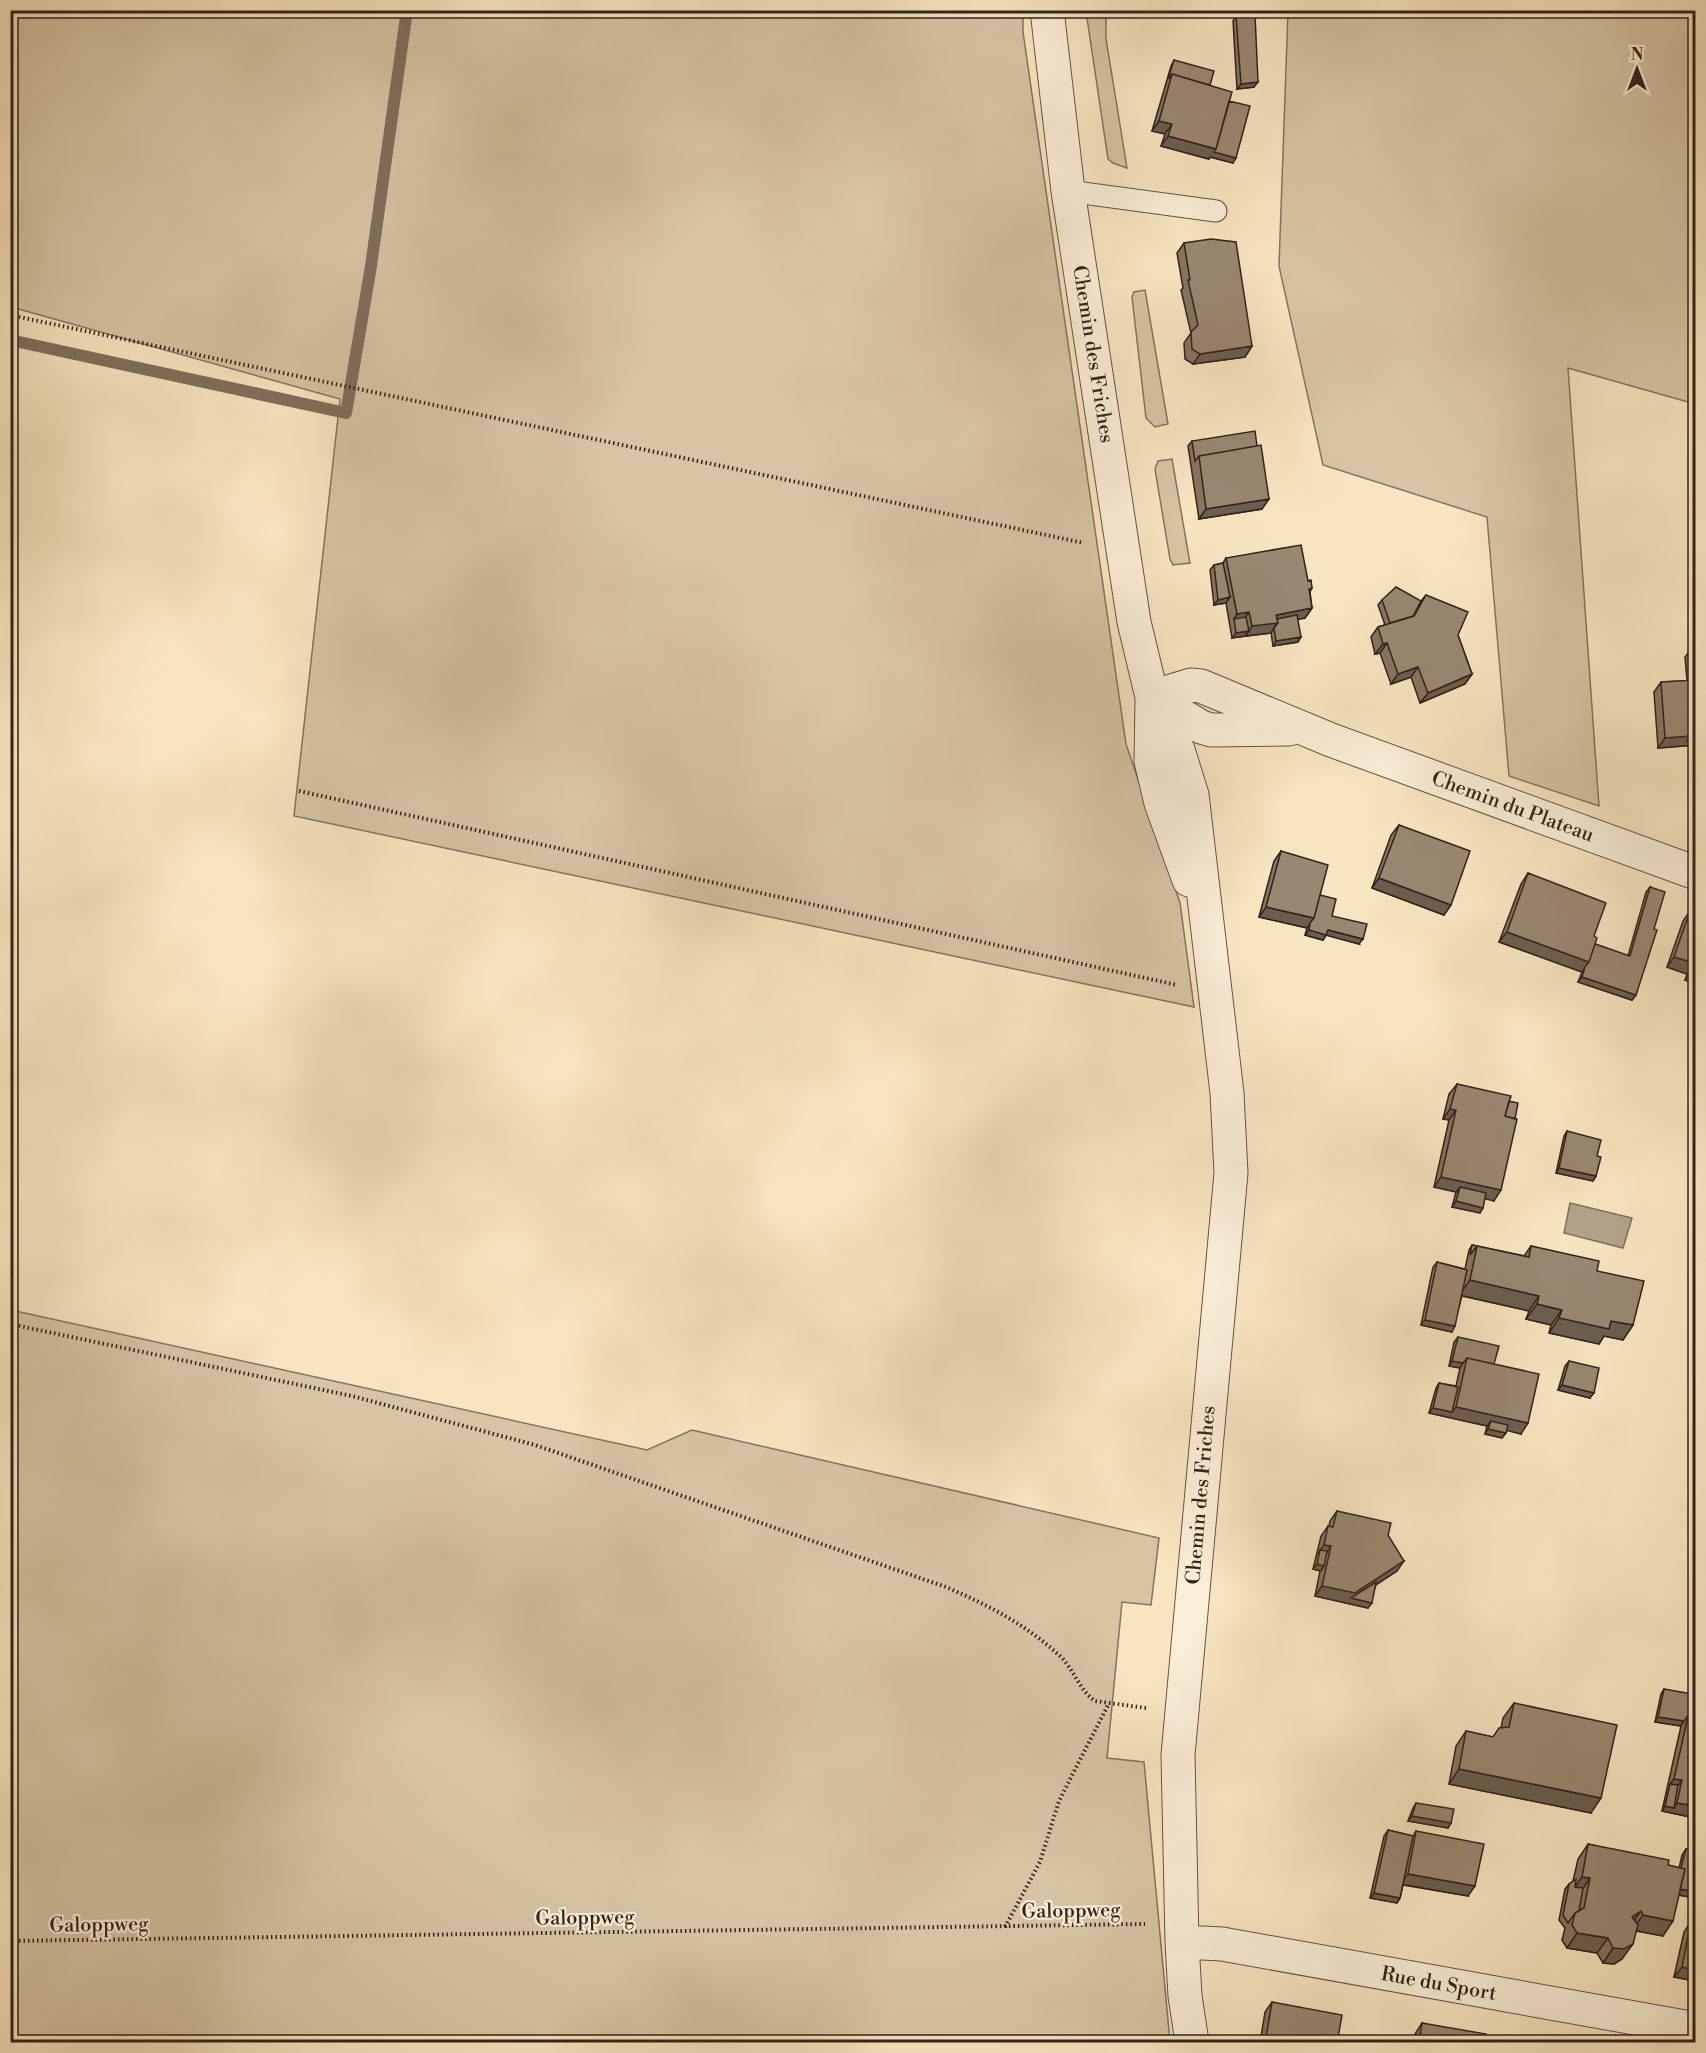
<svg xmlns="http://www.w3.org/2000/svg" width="1706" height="2053" font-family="'Libre Bodoni',serif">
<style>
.green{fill:#d6c4a5;stroke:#847360;stroke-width:1.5}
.water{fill:#b4a389;stroke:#806f5d;stroke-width:1.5}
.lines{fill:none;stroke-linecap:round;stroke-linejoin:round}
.stream{stroke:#806f5d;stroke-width:12}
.lane-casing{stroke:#645344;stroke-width:23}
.street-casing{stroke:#645344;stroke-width:35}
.path{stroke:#33221b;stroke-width:4;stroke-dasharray:1.5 3;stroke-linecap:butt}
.lane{stroke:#faeed7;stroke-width:21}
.street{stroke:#faeed7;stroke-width:33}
.wall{fill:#847461;stroke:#33221b;stroke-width:1.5}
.shaded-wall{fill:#6b5e4f;stroke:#33221b;stroke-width:1.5}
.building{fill:#998771;stroke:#33221b;stroke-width:1.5}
.labels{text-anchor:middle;stroke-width:4.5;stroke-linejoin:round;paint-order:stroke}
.street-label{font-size:20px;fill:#33221b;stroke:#faeed7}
</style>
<rect width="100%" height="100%" fill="#f7e5c1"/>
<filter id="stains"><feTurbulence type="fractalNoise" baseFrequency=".00333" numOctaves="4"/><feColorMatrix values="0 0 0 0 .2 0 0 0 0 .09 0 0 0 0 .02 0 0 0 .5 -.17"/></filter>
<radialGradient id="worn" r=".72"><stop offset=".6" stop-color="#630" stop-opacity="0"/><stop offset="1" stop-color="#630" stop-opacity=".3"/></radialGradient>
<!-- green -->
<path class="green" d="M10 11H1023V32L1126 744 1180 903 1194 1007 294 816 340 399 11 307Z
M1086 11H1106V39L1127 168 1113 163 1108 159Z
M1288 11H1695V404L1568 368 1599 806 1509 776 1487 517 1323 465 1279 266Z
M1145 290 1168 424 1155 427 1146 418 1132 297 1134 292Z
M1172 459 1190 563 1173 565 1170 559 1155 469 1158 461Z
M11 1310 647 1450 692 1430 1159 1538 1151 1605 1122 1602 1107 1758 1144 1762 1170 2042H11Z"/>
<!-- water -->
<path class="water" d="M1570 1203 1632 1218 1623 1248 1564 1233Z"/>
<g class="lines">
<!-- stream -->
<path class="stream" d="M10 340 346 413 371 266 407 10"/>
<!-- lane casing -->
<g class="lane-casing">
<path id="lane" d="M1068 191 1216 211"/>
</g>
<!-- street casing -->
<g class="street-casing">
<path id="street" d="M1047 10 1068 191 1134 622 1152 697 1178 750 1192 795 1227 1093 1231 1173 1178 1755 1182 1942 1185 1996 1192 2042
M1152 697 1191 685 1201 686 1331 740 1696 873
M1152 697 1201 727 1211 730 1289 729
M1152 698 1151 761 1161 803 1189 880
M1182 1942 1222 1944 1696 2029"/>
</g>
<!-- path -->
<path class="path" d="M10 315 1084 543
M299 791 1177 985
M10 1324 352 1396 535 1445 946 1587C988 1605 1027 1625 1061 1657 1074 1670 1080 1691 1095 1701L1146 1708
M1005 1927 1040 1862 1059 1801 1108 1705
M10 1941 1145 1924"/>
<!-- lane -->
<use href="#lane" class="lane"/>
<!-- street -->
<use href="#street" class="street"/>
</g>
<!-- wall -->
<path class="wall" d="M1236 16 1254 87 1237 89 1233 21Z
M1174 60 1210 85 1229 101 1233 163 1210 157 1209 159 1161 146 1165 134 1152 131 1171 66Z
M1184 243 1252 346 1245 357 1193 364 1185 359 1184 343 1191 333 1181 290 1183 288 1177 253Z
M1192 441 1257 446 1262 509 1199 519 1188 446Z
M1226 558 1308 581 1312 588 1310 592 1312 608 1305 618 1298 619V642L1273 646 1271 633 1232 638 1226 603 1214 605 1210 570 1214 565 1223 563Z
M1426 595 1458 635 1472 674 1465 684 1420 703 1411 677 1391 684 1380 653 1375 654 1371 637 1378 627 1385 625 1378 605 1382 600 1421 601Z
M1689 652H1695V745L1658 748 1654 692 1661 682 1687 681 1685 657Z
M1399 825 1444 915 1372 888 1391 835Z
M1281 851 1320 895 1332 916 1359 944 1326 935 1323 940 1305 935 1307 928 1259 917 1274 861Z
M1528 873 1594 936 1595 944 1628 956 1646 892 1650 887 1654 929 1636 995 1632 1000 1578 982 1582 972 1499 942 1521 884Z
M1690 911 1695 912V984L1685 980 1687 974 1667 967 1683 921Z
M1457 1084 1509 1101 1494 1201 1485 1198 1480 1213 1452 1207 1456 1192 1434 1187 1449 1120 1443 1119 1449 1094Z
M1567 1131 1597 1156 1596 1176 1593 1181 1556 1173 1564 1136Z
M1472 1245 1524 1256 1531 1246 1597 1271 1633 1325 1623 1340 1604 1336 1599 1344 1549 1333 1551 1325 1526 1319 1529 1311 1462 1296 1452 1332 1421 1325 1433 1267 1437 1262 1465 1269 1469 1250Z
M1458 1337 1494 1364 1521 1434 1507 1430 1502 1438 1485 1434 1487 1426 1429 1413 1436 1388 1439 1383 1456 1386 1460 1368 1449 1366 1454 1342Z
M1569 1361 1590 1398 1558 1390 1565 1366Z
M1337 1511 1388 1535 1397 1571 1376 1585 1368 1608 1315 1596 1320 1571 1313 1569 1321 1536 1328 1526H1329L1330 1521Z
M1664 1689 1689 1716 1695 1718V1818L1662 1811 1681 1726 1655 1722 1661 1694Z
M1514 1703 1591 1813 1449 1784 1456 1746 1466 1731 1493 1737 1501 1728 1503 1718Z
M1416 1803 1451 1823 1448 1828 1408 1821 1413 1808Z
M1388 1830 1413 1836 1416 1831 1468 1896 1403 1885 1400 1898 1397 1903 1370 1898 1384 1836Z
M1588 1844 1679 1868 1682 1855 1686 1849 1695 1851V1898L1679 1895 1663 1936 1636 1931 1622 1959 1614 1964 1603 1963 1597 1953 1567 1948 1562 1940 1565 1928 1559 1920 1565 1889 1569 1884 1573 1881 1578 1859Z
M1691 1921 1695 1981 1674 1977 1684 1932Z
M1272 2002 1337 2043H1260L1265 2012Z
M1422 2023 1485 2043H1413L1415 2034Z"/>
<!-- shaded-wall -->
<path class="shaded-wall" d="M1258 82 1254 87 1237 89 1241 84Z
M1159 121 1172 124 1165 134 1152 131Z
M1168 136 1216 149 1236 158 1233 163 1210 157 1209 159 1161 146Z
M1252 346 1245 357 1193 364 1200 354Z
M1269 499 1262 509 1199 519 1206 509Z
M1230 597 1226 603 1214 605 1218 600Z
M1312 608 1305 618 1277 623 1271 633 1245 636 1252 626 1276 615Z
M1249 612 1242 622 1234 619 1237 614Z
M1249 631 1245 636 1232 638 1236 633Z
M1301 637 1298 642 1273 646 1276 641Z
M1387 643 1380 653 1375 654 1383 644Z
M1418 667 1411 677 1391 684 1398 674Z
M1472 674 1465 684 1420 703 1428 693Z
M1690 727H1695V745L1658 748 1665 738Z
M1379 878 1451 905 1444 915 1372 888Z
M1266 907 1314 918 1307 928 1259 917Z
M1309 930H1328L1363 939 1359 944 1326 935 1323 940 1305 935Z
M1507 932 1589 962 1582 972 1499 942Z
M1674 957 1694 963 1687 974 1667 967Z
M1692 970 1695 971V984L1685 980Z
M1582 977 1636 995 1632 1000 1578 982Z
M1450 1109 1456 1110 1449 1120 1443 1119Z
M1559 1168 1596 1176 1593 1181 1556 1173Z
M1441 1177 1501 1190 1494 1201 1458 1192 1460 1187 1456 1192 1434 1187Z
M1456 1201 1483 1208 1480 1213 1452 1207Z
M1470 1280 1539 1296 1529 1311 1459 1295Z
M1537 1304 1562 1310 1551 1325 1526 1319Z
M1559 1318 1611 1321 1633 1325 1623 1340 1604 1336 1599 1344 1549 1333Z
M1425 1320 1455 1326 1452 1332 1421 1325Z
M1452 1361 1463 1363 1460 1368 1449 1366Z
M1562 1385 1594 1393 1590 1398 1558 1390Z
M1456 1407 1528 1423 1521 1434 1489 1426 1491 1421 1487 1426 1429 1413 1433 1408 1452 1412Z
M1488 1429 1506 1433 1502 1438 1485 1434Z
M1324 1545 1331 1546 1324 1557 1320 1550 1316 1555Z
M1404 1561 1397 1571 1354 1599 1372 1603 1368 1608 1315 1596 1322 1586Z
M1317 1564 1324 1566 1321 1571 1313 1569Z
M1658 1717 1684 1721 1681 1726 1655 1722Z
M1459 1769 1601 1798 1591 1813 1449 1784Z
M1674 1779 1682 1780 1675 1790 1670 1784Z
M1677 1803 1695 1806V1818L1662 1811 1665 1806 1674 1808Z
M1412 1816 1451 1823 1448 1828 1408 1821Z
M1408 1874 1475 1886 1468 1896 1400 1884Z
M1582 1877 1590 1878 1580 1893 1571 1892Z
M1677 1889 1695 1892V1898L1673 1894Z
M1374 1893 1400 1898 1397 1903 1370 1898Z
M1641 1911 1630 1926 1632 1917Z
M1643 1915 1673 1921 1663 1936 1632 1930Z
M1577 1933 1608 1938 1597 1953 1567 1948Z
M1633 1944 1622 1959 1614 1964 1603 1963 1613 1948Z
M1682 1967 1695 1970V1981L1674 1977Z"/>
<!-- building -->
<path class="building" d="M1255 15 1258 82 1241 84 1236 16Z
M1174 60 1214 71 1210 85 1172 74 1168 79Z
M1172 74 1232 92 1216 149 1168 136 1172 124 1159 121Z
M1229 101 1250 106 1236 158 1214 152 1216 149Z
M1211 239 1236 242 1252 346 1200 354 1192 349 1191 332 1198 325 1188 280H1190L1184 243Z
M1255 431 1257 446 1199 456 1195 461 1192 441Z
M1261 445 1269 499 1206 509 1199 456Z
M1301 545 1308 581 1311 580 1312 588 1309 589 1312 608 1276 615 1278 623 1252 626 1249 612 1237 614 1226 558Z
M1223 563 1230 597 1218 600 1214 565Z
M1396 587 1421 601 1413 616 1390 623 1382 600Z
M1426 595 1468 612 1458 635 1472 674 1428 693 1418 667 1398 674 1387 643 1383 644 1378 627 1414 616Z
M1297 615 1301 637 1276 641 1274 628 1278 623 1277 619Z
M1246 617 1249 631 1236 633 1234 619Z
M1689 652H1695V680H1691Z
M1695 680V727H1690L1691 736 1665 738 1661 682Z
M1695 731V740L1687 741 1691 736V732Z
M1399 825 1470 851 1451 905 1379 878Z
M1281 851 1328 865 1314 918 1266 907Z
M1528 873 1606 903 1594 936 1597 938 1589 962 1507 932Z
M1650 887 1665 892 1654 929 1657 930 1636 995 1582 977 1585 967 1589 962 1595 944 1630 956Z
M1320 895 1336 899 1332 916 1367 924 1363 939 1328 930 1326 935 1309 930 1310 923 1314 918Z
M1690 911 1695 912V971L1692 970 1694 963 1674 957Z
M1457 1084 1511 1096 1505 1116 1517 1119 1501 1190 1441 1177 1456 1110 1450 1109Z
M1509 1101 1518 1103 1515 1119 1505 1116Z
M1567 1131 1601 1140 1597 1156 1601 1157 1596 1176 1559 1168Z
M1460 1187 1486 1193 1483 1208 1456 1201Z
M1472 1245 1477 1246 1470 1255Z
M1477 1246 1529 1257 1531 1246 1599 1261 1597 1271 1644 1281 1633 1325 1611 1321 1609 1329 1559 1318 1562 1310 1537 1304 1539 1296 1470 1280Z
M1437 1262 1467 1270 1455 1326 1425 1320Z
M1458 1337 1499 1346 1494 1364 1467 1358 1463 1363 1452 1361Z
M1467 1358 1539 1374 1528 1423 1456 1407Z
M1569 1361 1599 1368 1594 1393 1562 1385Z
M1439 1383 1458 1387 1452 1412 1433 1408Z
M1491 1421 1508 1425 1506 1433 1488 1429Z
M1337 1511 1391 1523 1388 1535 1404 1561 1355 1593 1322 1586 1331 1546 1324 1545 1328 1526 1333 1527Z
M1320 1550 1327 1551 1324 1566 1317 1564Z
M1376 1582 1372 1603 1351 1598Z
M1664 1689 1693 1694 1689 1716H1688L1684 1721 1658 1717Z
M1514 1703 1617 1725 1601 1798 1459 1769 1466 1731 1493 1737 1499 1728 1509 1727Z
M1688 1716 1695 1718V1806L1677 1803 1682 1780 1674 1779Z
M1670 1784 1678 1785 1674 1808 1665 1806Z
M1416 1803 1454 1809 1451 1823 1412 1816Z
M1388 1830 1413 1836 1400 1898 1374 1893Z
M1416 1831 1484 1844 1475 1886 1408 1874Z
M1588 1844 1669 1860 1668 1865 1685 1869 1673 1921 1643 1915 1641 1911 1632 1917 1638 1925 1633 1944 1624 1949 1613 1948 1608 1938 1577 1933 1572 1925 1575 1913 1584 1908 1590 1878 1582 1877Z
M1686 1849 1695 1851V1892L1680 1889 1685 1869 1681 1868Z
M1576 1879 1575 1887 1583 1888 1579 1911 1575 1913 1568 1923 1563 1915 1569 1884Z
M1691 1921 1695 1922V1970L1682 1967Z
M1272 2002 1342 2015 1337 2043H1265Z
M1422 2023 1486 2034 1485 2043H1419Z"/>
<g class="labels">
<!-- street labels -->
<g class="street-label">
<text transform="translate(1094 354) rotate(81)" y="7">Chemin des Friches</text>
<text transform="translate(1513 806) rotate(20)" y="7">Chemin du Plateau</text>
<text transform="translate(1200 1495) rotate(-85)" y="7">Chemin des Friches</text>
<text transform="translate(1071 1910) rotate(-1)" y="7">Galoppweg</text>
<text transform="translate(585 1917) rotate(-1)" y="7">Galoppweg</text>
<text transform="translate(99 1924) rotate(-1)" y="7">Galoppweg</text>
<text transform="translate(1439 1983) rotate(10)" y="7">Rue du Sport</text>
</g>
</g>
<!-- margin -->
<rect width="1706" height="2053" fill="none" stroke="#f7e5c1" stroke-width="36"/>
<rect x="12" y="12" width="1682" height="2029" fill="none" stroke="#33221b" stroke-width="3"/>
<rect x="18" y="18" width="1670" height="2017" fill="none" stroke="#33221b" stroke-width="1.5"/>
<!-- north arrow -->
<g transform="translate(1637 69)" stroke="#faeed7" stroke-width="4.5" paint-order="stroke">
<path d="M0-4.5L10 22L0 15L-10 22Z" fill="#33221b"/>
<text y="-9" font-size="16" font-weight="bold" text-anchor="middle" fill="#33221b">N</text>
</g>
<rect width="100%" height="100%" filter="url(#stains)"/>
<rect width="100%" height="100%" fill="url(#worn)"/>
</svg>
